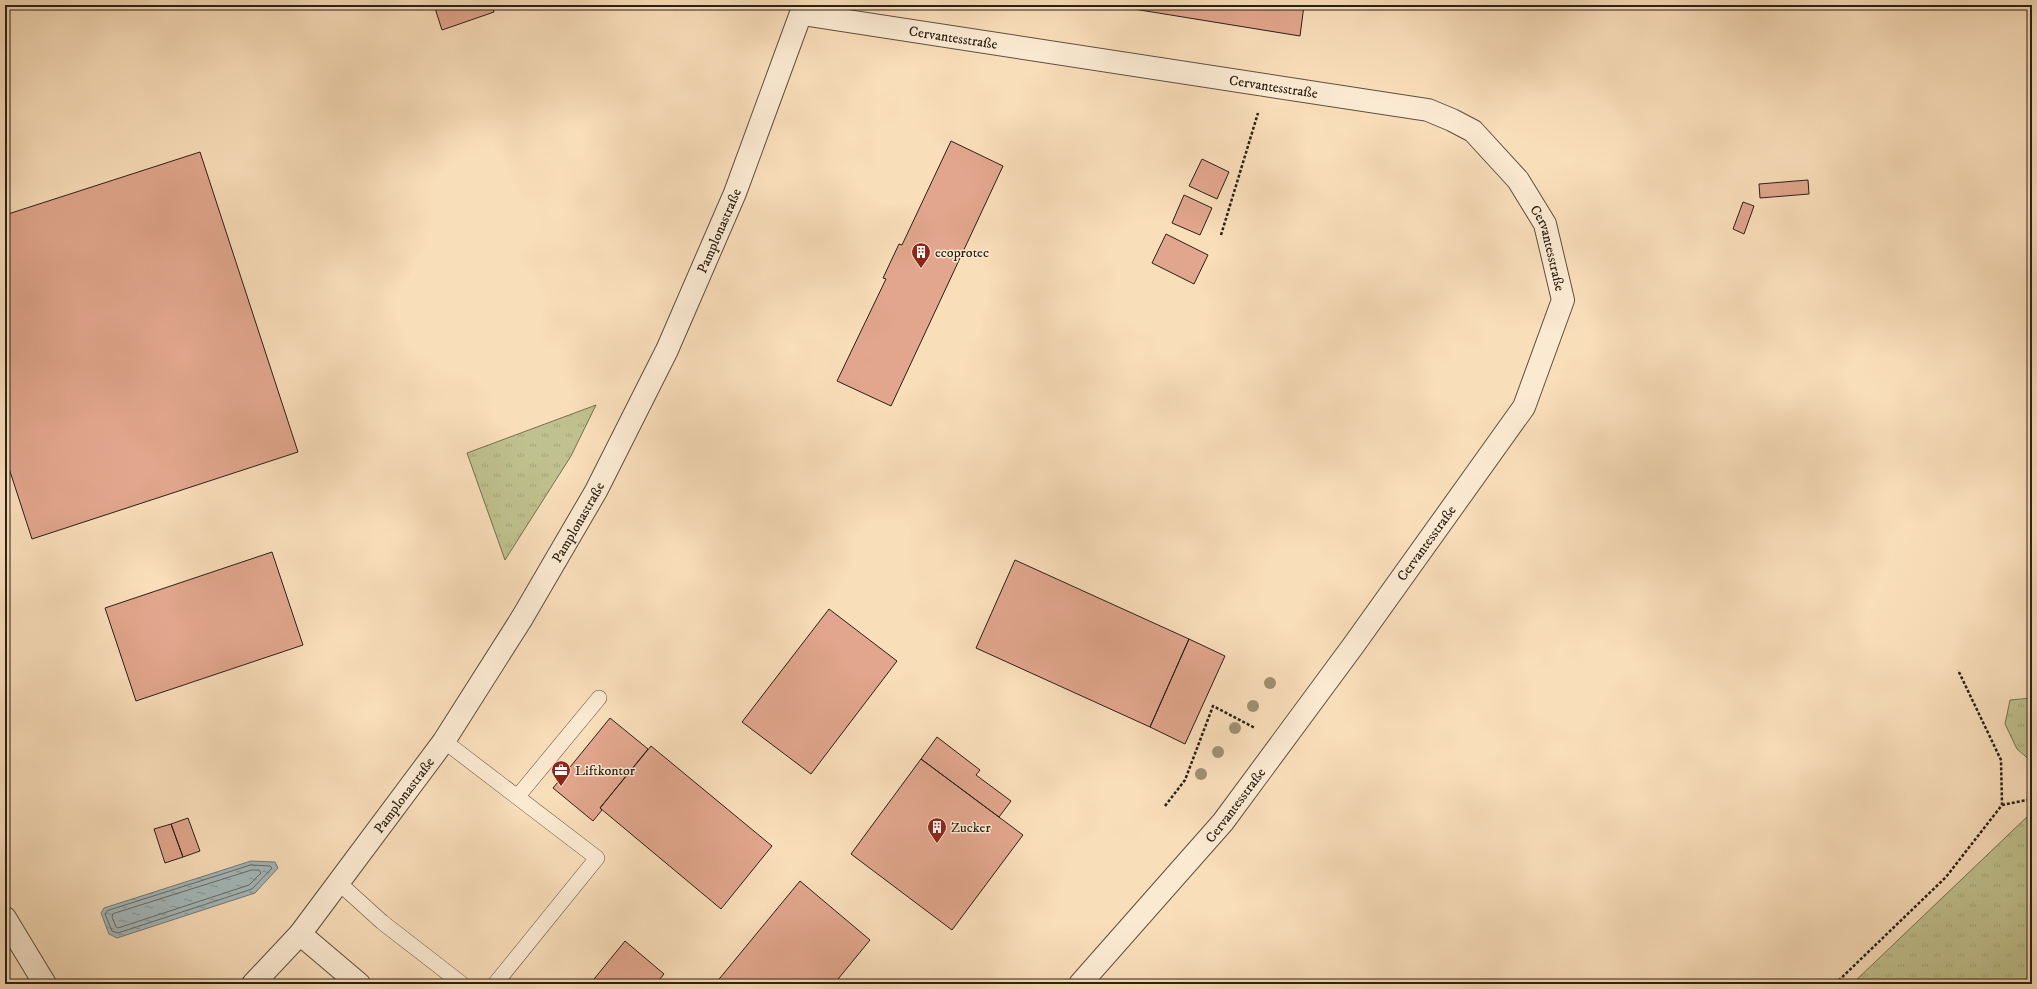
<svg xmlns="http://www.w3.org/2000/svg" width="2037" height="989" font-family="'IM FELL DW Pica',serif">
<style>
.grass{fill:url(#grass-tufts);stroke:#747152}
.water{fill:url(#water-ripples);stroke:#737c79}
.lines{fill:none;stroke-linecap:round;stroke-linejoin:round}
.shore{stroke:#666d68;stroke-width:1}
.building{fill:#e1a68d;stroke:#292115}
.lane-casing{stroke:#5d503e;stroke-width:16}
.street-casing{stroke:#5d503e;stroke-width:24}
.path{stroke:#292115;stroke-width:2.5;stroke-dasharray:3 2;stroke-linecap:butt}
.lane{stroke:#fbead2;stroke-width:15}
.street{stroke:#fbead2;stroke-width:22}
.tree{fill:#9f9073}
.labels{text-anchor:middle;stroke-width:3;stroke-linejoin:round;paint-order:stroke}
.street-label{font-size:14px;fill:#292115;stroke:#fbead2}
.poi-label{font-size:14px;fill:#292115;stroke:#fbead2;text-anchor:start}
</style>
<defs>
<pattern id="grass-tufts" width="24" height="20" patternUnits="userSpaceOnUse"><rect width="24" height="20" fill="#bfc18e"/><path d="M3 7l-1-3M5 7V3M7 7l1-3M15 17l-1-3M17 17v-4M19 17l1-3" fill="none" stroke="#a4a67a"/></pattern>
<pattern id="water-ripples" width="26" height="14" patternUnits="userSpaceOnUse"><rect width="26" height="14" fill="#a4b9bc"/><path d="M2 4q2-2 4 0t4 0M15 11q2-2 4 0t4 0" fill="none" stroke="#869698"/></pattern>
</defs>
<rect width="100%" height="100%" fill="#f9deba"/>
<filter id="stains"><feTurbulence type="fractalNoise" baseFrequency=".005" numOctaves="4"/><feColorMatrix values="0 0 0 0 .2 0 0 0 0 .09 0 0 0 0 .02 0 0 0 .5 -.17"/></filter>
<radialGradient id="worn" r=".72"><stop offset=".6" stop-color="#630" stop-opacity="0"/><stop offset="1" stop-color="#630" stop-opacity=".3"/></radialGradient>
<!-- grass -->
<path class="grass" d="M596 405 571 456 505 560 467 453Z
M2032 698V762L2017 749 2005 724 2010 700Z
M2032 813V984H1852L2030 814Z"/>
<!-- water -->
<path class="water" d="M251 861 275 862 278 868 255 893 117 938 109 934 101 913 104 908Z"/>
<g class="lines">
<!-- shore -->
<path class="shore" d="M251 865 270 866 272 868 252 889 118 933 112 931 105 914 107 911Z
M252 870H259L261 873 249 885 118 928 116 927 112 917 113 914Z"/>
</g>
<!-- building -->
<path class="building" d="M434 5H492L494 12 442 30Z
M1109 5H1304L1300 36Z
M951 141 1003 166 891 406 837 381 886 279 883 278 899 244 902 245Z
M200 152 298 452 32 539 5 456V215Z
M1202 159 1229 172 1217 199 1189 186Z
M1808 180 1809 194 1760 198 1759 184Z
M1184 195 1212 208 1200 235 1172 223Z
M1743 202 1754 206 1744 234 1733 229Z
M1166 234 1208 255 1194 284 1152 263Z
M272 552 303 645 136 701 105 608Z
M1015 560 1189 639 1150 727 976 648Z
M829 609 897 661 811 774 742 722Z
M1189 639 1225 656 1185 744 1150 727Z
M610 718 648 749 600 808 602 810 593 821 553 788Z
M937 737 980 770 976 775 1011 801 999 817 921 759Z
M651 746 772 846 721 909 600 808Z
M921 759 1023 835 952 930 851 854Z
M188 818 200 851 183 857 171 824Z
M171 824 183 857 165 863 154 829Z
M800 881 870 940 834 984H715Z
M625 941 664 974 656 984H590Z"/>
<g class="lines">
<!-- lane casing -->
<g class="lane-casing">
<path id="lane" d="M444 741 597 858 495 984
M518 796 599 698
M339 883 382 922 462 984"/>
</g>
<!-- street casing -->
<g class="street-casing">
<g id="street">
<path id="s1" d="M802 14 1428 110 1452 120 1473 131 1518 180 1545 224 1563 300 1524 407 1353 646 1223 822 1080 984"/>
<path d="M5 918 45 984"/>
<path d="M300 934 359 984"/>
<path id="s2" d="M253 984 300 934 444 741 522 618 596 491 667 350 735 193 804 5"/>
</g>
</g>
<!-- path -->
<path class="path" d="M1221 235 1258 113
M2002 805 2032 799
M1165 806 1185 780 1213 706 1255 728
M5 838 6 842
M1835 984 1946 877 2002 805 2001 760 1958 670"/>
<!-- lane -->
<use href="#lane" class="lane"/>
<!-- street -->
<use href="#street" class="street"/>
</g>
<!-- trees -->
<g class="tree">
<circle cx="1270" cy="683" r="6"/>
<circle cx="1253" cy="706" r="6"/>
<circle cx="1235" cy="728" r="6"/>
<circle cx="1218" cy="752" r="6"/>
<circle cx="1201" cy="774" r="6"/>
</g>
<!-- icons -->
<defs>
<g id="building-pin" transform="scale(1)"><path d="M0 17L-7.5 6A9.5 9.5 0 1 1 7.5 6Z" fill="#8f2418" stroke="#fbead2"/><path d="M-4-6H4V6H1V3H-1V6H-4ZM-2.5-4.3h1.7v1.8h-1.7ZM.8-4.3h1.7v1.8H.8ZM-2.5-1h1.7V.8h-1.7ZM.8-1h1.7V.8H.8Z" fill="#fff"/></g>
<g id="office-pin" transform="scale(1)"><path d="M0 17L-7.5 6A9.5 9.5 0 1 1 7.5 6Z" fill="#8f2418" stroke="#fbead2"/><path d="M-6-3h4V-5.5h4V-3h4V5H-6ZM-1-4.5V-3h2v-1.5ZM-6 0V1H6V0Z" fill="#fff"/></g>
</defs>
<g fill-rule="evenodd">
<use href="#building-pin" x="921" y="252"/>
<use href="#office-pin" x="561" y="770"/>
<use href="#building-pin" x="937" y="827"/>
</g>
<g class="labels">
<!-- street labels -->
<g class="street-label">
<text dy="5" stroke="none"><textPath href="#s1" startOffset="153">Cervantesstraße</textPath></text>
<text dy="5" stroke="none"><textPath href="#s1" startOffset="477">Cervantesstraße</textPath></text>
<text dy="5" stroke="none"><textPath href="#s2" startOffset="890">Pamplonastraße</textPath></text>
<text dy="5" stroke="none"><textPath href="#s1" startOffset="825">Cervantesstraße</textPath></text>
<text dy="5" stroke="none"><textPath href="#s2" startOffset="566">Pamplonastraße</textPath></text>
<text transform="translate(1426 543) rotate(-54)" y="5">Cervantesstraße</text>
<text dy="5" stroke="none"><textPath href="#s2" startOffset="242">Pamplonastraße</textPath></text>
<text transform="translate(1235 805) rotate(-53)" y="5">Cervantesstraße</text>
</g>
<!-- poi labels -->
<g class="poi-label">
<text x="935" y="257">ecoprotec</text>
<text x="575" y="775">Liftkontor</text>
<text x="951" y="832">Zucker</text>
</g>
</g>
<!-- margin -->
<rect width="2037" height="989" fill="none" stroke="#f9deba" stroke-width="20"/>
<rect x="6" y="6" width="2025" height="977" fill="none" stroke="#292115" stroke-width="2"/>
<rect x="10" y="10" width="2017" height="969" fill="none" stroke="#292115"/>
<rect width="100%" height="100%" filter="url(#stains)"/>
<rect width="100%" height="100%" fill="url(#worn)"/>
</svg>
